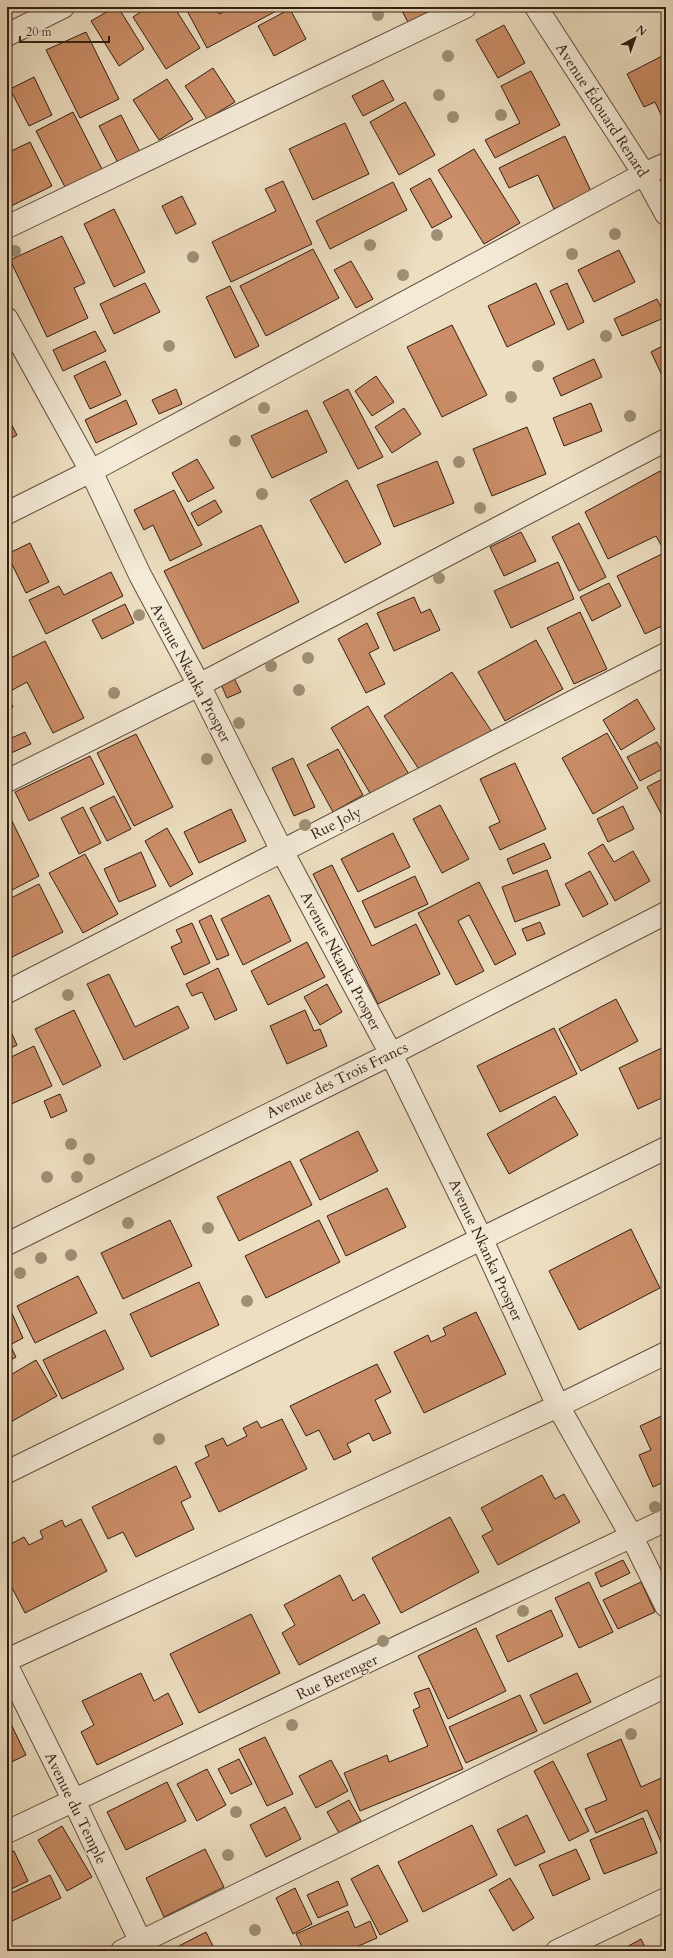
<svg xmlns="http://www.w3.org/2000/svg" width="673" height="1958" font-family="Cardo,serif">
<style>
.building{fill:#ca8d67;stroke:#331f13}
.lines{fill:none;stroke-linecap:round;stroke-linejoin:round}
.minor-casing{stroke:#624f3e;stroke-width:24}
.minor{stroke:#f3ead7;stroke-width:22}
.tree{fill:#9e8f76}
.labels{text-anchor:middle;stroke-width:3;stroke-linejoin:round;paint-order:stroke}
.street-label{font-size:15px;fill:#331f13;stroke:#f3ead7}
</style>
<rect width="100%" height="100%" fill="#eddec1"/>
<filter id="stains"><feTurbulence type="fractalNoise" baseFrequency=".005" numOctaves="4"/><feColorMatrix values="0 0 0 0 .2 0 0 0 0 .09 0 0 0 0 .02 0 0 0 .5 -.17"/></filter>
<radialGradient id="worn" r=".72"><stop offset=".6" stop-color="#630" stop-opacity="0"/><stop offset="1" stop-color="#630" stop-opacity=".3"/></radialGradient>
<!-- building -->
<path class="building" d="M115 7H118L144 49 119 66 91 21Z
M148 7H174L200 48 166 69 133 17Z
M185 7H215L219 14 232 7H279L280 9 207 48Z
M400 7H457L412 30Z
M290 9 306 39 274 56 258 26Z
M504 25 525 63 498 78 476 40Z
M86 32 119 99 80 118 46 50Z
M666 54V125L655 102 644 107 627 74Z
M213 68 235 102 207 119 185 86Z
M531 71 560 125 495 158 485 140 520 123 501 86Z
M34 77 52 115 29 126 10 89Z
M167 79 193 119 159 140 133 100Z
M383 80 394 100 363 116 352 96Z
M405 102 435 155 399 175 370 122Z
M73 112 103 171 66 189 36 131Z
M121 115 140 152 118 163 99 126Z
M345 123 369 174 313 200 289 149Z
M565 136 591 191 554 209 538 175 509 188 499 168Z
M30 142 52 186 7 208V153Z
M474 149 520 223 484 244 438 170Z
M430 178 452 217 432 228 410 189Z
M283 181 312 244 231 282 212 242 276 211 265 189Z
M393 182 407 210 330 249 316 221Z
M182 196 196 224 176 234 162 206Z
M114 209 145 272 114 287 84 224Z
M62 236 85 283 74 288 88 318 47 337 10 260Z
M313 249 339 298 266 336 240 286Z
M619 250 635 282 594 302 578 270Z
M351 261 373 299 356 308 334 270Z
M145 283 160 312 114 334 100 304Z
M536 283 555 324 507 347 488 306Z
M567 283 584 322 568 330 550 291Z
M230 286 259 346 235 358 206 297Z
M657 299 666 317 622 336 614 319Z
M452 325 487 395 442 417 407 347Z
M95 331 106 351 63 371 53 350Z
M666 344V384L651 352Z
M594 359 602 377 561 396 553 378Z
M105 361 121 395 90 409 74 376Z
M376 376 394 402 372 416 355 391Z
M176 389 182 404 159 414 152 400Z
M348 389 383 457 358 469 323 402Z
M126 400 137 424 96 443 85 420Z
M591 403 602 431 564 446 553 418Z
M404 408 421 434 392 453 375 427Z
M307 410 327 452 272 478 251 436Z
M7 416 17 435 7 441Z
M527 427 546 474 492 496 473 449Z
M197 459 214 488 188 502 172 473Z
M437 461 454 503 394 527 377 485Z
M660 471 666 484V542L661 545 656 536 608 559 585 512Z
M347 480 381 544 345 563 310 500Z
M174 490 202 545 170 561 153 525 144 530 134 510Z
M215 500 222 512 198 526 191 513Z
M579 523 606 577 579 591 552 537Z
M261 525 299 602 203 649 164 571Z
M521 532 536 561 504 576 490 547Z
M30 543 49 582 26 593 7 554Z
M666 552V624L645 634 617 576Z
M558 562 574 599 511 628 494 591Z
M111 572 123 596 46 634 29 600 59 586 64 595Z
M609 583 621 606 592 621 580 597Z
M414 597 421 613 430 609 440 630 394 651 377 613Z
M125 604 134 623 102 639 92 620Z
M580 612 607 669 574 684 547 628Z
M367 623 379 648 369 653 385 684 366 693 338 639Z
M536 640 563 689 505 721 478 672Z
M45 641 84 718 53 733 27 682 7 693V660Z
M452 672 492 732 424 777 384 716Z
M233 676 241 692 227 698 220 682Z
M7 695 13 707 7 710Z
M637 699 655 729 621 750 603 720Z
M368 706 410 776 373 798 331 728Z
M25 732 31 744 9 754 7 751V740Z
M607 733 638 788 593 814 562 758Z
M136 734 173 807 134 826 97 753Z
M657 742 666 759V767L640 781 627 757Z
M338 749 363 795 333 812 307 765Z
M90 756 104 784 29 821 15 792Z
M293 758 315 807 294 816 272 768Z
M515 763 546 829 500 850 489 827 500 822 480 779Z
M666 777V820L665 821 647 787Z
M114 796 131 829 107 841 90 808Z
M440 805 469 859 442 873 413 819Z
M623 806 634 829 608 842 597 819Z
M83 807 101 843 79 854 61 818Z
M231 809 246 841 199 863 184 832Z
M10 817 39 876 12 890 7 880V819Z
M167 828 193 874 170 887 145 841Z
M393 833 410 867 358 892 341 859Z
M544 843 551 858 513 874 507 859Z
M603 844 614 862 633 851 650 881 615 901 588 853Z
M141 852 156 886 119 902 104 869Z
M85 854 118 914 83 933 49 873Z
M332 865 372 946 416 924 440 974 378 1004 313 874Z
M547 870 560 905 515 922 502 887Z
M590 871 608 904 583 917 565 884Z
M415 876 428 904 375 928 362 901Z
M479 882 516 954 495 965 469 915 458 921 484 971 456 985 418 913Z
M39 884 63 932 8 959 7 900Z
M269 895 291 941 243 965 221 919Z
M211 915 229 955 217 960 199 921Z
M540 922 545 934 527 941 522 929Z
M192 923 210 963 184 975 171 947 182 942 176 930Z
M307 942 325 977 268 1005 251 971Z
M218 968 237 1010 215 1020 202 992 192 996 186 984Z
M109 974 135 1027 178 1006 189 1028 124 1060 87 984Z
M327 984 342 1012 320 1025 304 997Z
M616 999 638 1041 581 1071 559 1029Z
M74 1010 101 1066 63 1085 35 1029Z
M305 1010 314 1031 320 1029 327 1046 287 1064 270 1026Z
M7 1023 17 1045 7 1050Z
M554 1028 577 1074 500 1112 477 1066Z
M34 1046 52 1086 9 1105 7 1100V1059Z
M666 1046V1096L638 1109 619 1068Z
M60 1094 67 1111 51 1118 44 1101Z
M555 1096 578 1135 509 1174 487 1134Z
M358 1131 378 1171 320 1200 300 1160Z
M290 1161 312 1205 239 1241 217 1197Z
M387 1188 406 1227 346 1256 327 1216Z
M170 1220 192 1266 123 1299 101 1253Z
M319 1220 340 1262 266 1298 245 1256Z
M631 1229 660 1288 579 1330 549 1271Z
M78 1276 97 1313 35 1343 17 1306Z
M199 1282 219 1325 151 1357 130 1314Z
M10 1309 23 1338 10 1345 16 1357 7 1362V1310Z
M476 1312 506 1374 424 1413 394 1352 428 1335 431 1342 446 1335 443 1328Z
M105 1330 124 1369 62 1399 43 1360Z
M36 1360 57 1396 7 1424V1377Z
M377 1364 391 1392 375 1400 391 1433 373 1441 369 1433 347 1444 351 1452 334 1460 319 1430 306 1436 290 1406Z
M666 1414V1481L653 1487 639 1455 651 1450 640 1426Z
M282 1419 307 1469 219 1512 195 1463 209 1456 205 1446 223 1438 227 1446 247 1436 243 1428 257 1421 261 1428Z
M176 1466 191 1497 181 1502 194 1529 136 1557 123 1532 108 1539 92 1507Z
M542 1475 555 1499 564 1494 580 1522 498 1565 482 1536 493 1530 481 1508Z
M450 1517 479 1572 401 1613 372 1558Z
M81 1519 107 1571 25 1613 7 1578V1546L24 1537 29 1545 43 1538 40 1531 62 1520 65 1527Z
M623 1560 630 1573 601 1587 595 1573Z
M340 1575 353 1601 364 1594 380 1623 299 1665 282 1633 295 1625 284 1605Z
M589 1582 613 1632 579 1648 555 1598Z
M641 1582 655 1612 618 1629 603 1600Z
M551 1610 563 1636 508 1662 496 1636Z
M251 1614 280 1673 199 1713 170 1654Z
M476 1628 506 1691 448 1719 418 1656Z
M141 1673 154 1701 168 1693 183 1724 97 1765 81 1732 94 1725 82 1701Z
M577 1673 591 1702 544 1724 530 1695Z
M429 1688 463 1769 360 1811 344 1773 387 1755 389 1762 428 1746 413 1710 420 1707 414 1693Z
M520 1695 537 1731 466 1763 449 1727Z
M7 1716 26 1755 7 1764Z
M265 1737 293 1794 267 1806 239 1749Z
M621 1739 641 1787 666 1776V1853L647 1810 596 1833 585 1809 607 1800 587 1754Z
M239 1759 252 1784 231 1794 218 1769Z
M331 1760 348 1791 316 1808 299 1776Z
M553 1761 589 1831 569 1841 534 1771Z
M207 1769 226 1805 197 1821 177 1784Z
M167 1782 186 1821 126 1850 107 1812Z
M349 1800 361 1821 339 1833 327 1812Z
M285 1807 301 1839 266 1857 250 1825Z
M527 1815 545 1852 515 1866 497 1830Z
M643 1818 657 1853 604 1874 590 1840Z
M472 1825 497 1875 423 1912 398 1862Z
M62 1826 92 1877 67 1891 38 1840Z
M205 1849 224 1887 164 1917 146 1878Z
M576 1849 590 1879 553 1896 539 1865Z
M14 1851 28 1881 7 1891V1854Z
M378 1865 408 1921 380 1935 351 1879Z
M50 1875 61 1898 10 1922 7 1916V1895Z
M510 1878 534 1918 513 1931 489 1890Z
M338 1881 348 1905 318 1918 307 1895Z
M295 1888 312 1924 293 1934 276 1898Z
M348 1911 355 1928 370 1921 377 1938 347 1951H304L296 1934Z
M206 1932 215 1950 177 1951 175 1948Z
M641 1939 647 1951H624L623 1949Z"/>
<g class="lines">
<!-- minor casing -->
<g class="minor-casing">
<path id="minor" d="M536 7 644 174 666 214
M7 35 63 7
M7 227 465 7
M7 319 91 471 140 575 199 685 282 851 391 1054 482 1240 558 1406 632 1537 666 1606
M7 513 91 471 644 174 666 164
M7 781 199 685 666 440
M7 992 666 654
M7 1244 391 1054 666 913
M7 1472 666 1148
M7 1660 558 1406 666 1353
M7 1666 74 1801 145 1951
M7 1832 666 1520
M122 1951 666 1686
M557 1951 666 1899"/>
</g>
<!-- minor -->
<use href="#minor" class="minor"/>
</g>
<!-- trees -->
<g class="tree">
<circle cx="378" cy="15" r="6"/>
<circle cx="448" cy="56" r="6"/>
<circle cx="439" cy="95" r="6"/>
<circle cx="501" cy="115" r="6"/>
<circle cx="453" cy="117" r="6"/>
<circle cx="615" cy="234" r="6"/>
<circle cx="437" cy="235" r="6"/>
<circle cx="370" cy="245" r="6"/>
<circle cx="15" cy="251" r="6"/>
<circle cx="572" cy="254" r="6"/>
<circle cx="193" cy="257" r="6"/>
<circle cx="403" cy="275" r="6"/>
<circle cx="606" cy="336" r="6"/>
<circle cx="169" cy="346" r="6"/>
<circle cx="538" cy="366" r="6"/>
<circle cx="511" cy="397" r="6"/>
<circle cx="264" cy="408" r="6"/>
<circle cx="630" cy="416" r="6"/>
<circle cx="235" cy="441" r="6"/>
<circle cx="459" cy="462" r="6"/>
<circle cx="262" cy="494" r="6"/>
<circle cx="480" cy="508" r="6"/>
<circle cx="439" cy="578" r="6"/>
<circle cx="139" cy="615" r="6"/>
<circle cx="308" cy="658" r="6"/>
<circle cx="271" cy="666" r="6"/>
<circle cx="299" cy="690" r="6"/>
<circle cx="114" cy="693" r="6"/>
<circle cx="239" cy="723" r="6"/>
<circle cx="207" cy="759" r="6"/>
<circle cx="305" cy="825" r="6"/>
<circle cx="68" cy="995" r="6"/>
<circle cx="71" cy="1144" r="6"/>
<circle cx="89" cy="1159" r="6"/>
<circle cx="47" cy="1177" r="6"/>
<circle cx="77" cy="1177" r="6"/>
<circle cx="128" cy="1223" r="6"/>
<circle cx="208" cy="1228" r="6"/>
<circle cx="71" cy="1255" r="6"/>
<circle cx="41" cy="1258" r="6"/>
<circle cx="20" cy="1273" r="6"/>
<circle cx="247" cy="1301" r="6"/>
<circle cx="159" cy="1439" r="6"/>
<circle cx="655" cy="1507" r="6"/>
<circle cx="523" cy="1611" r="6"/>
<circle cx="383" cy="1641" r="6"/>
<circle cx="292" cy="1725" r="6"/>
<circle cx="631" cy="1734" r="6"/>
<circle cx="236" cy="1812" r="6"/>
<circle cx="228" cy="1855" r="6"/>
<circle cx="255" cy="1930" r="6"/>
</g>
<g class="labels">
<!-- street labels -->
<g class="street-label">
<text transform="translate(602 110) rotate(57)" y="5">Avenue Édouard Renard</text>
<text transform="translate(191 673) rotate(62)" y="5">Avenue Nkanka Prosper</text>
<text transform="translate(336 823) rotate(-27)" y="5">Rue Joly</text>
<text transform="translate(341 961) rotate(62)" y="5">Avenue Nkanka Prosper</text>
<text transform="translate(337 1080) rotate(-26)" y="5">Avenue des Trois Francs</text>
<text transform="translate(486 1250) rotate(65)" y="5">Avenue Nkanka Prosper</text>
<text transform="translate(337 1677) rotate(-25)" y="5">Rue Berenger</text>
<text transform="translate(76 1808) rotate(64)" y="5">Avenue du Temple</text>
</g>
</g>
<!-- margin -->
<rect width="673" height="1958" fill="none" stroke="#eddec1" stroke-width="24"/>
<rect x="8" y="8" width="657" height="1942" fill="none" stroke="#331f13" stroke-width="2"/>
<rect x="12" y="12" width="649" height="1934" fill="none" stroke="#331f13"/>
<!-- north arrow -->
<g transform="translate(635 38) rotate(41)" stroke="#f3ead7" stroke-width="3" paint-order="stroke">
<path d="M0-3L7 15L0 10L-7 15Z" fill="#331f13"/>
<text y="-6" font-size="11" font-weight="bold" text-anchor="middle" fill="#331f13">N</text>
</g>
<!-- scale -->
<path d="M20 36v6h89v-6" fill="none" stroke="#331f13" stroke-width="2"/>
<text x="26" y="36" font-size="12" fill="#331f13" stroke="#f3ead7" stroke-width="3" paint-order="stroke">20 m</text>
<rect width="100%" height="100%" filter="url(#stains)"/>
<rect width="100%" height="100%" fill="url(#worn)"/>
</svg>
